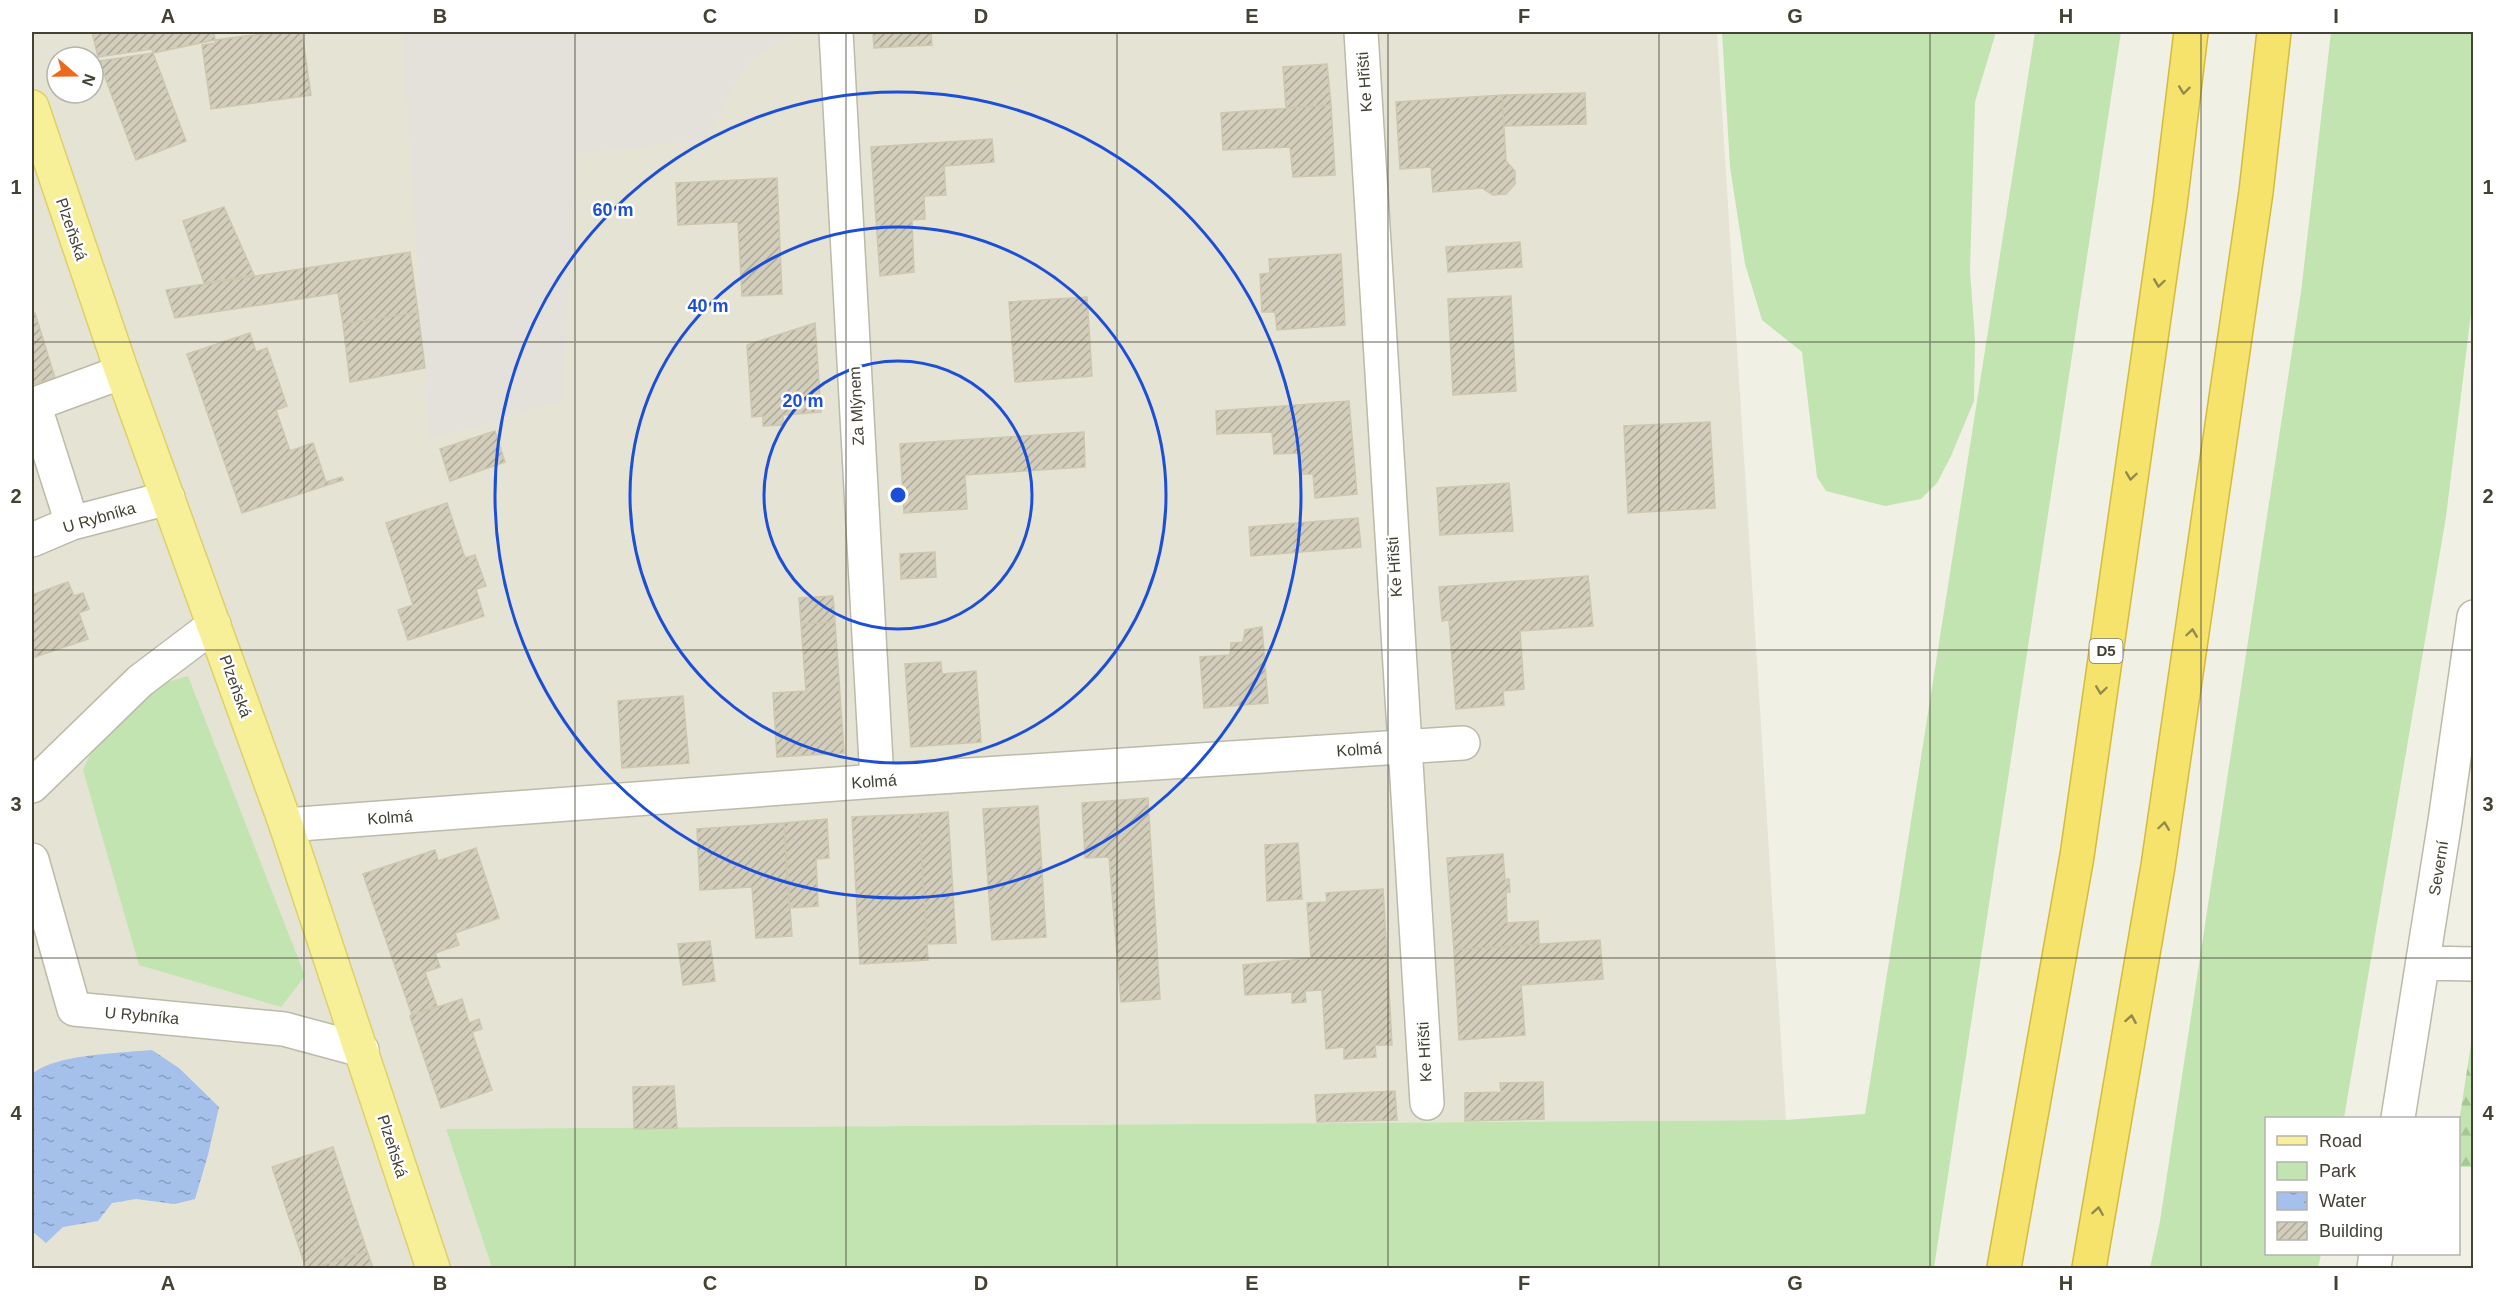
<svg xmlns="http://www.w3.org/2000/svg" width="2505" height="1300" font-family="Helvetica,sans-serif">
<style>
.residential{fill:#e5e3d4;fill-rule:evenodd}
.industrial{fill:#e4e1da}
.green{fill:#c2e4b0}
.forest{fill:url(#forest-firs)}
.water{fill:url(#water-ripples)}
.building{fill:url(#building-hatch);stroke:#cdc7af;stroke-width:1.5}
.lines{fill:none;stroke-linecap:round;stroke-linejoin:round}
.minor-casing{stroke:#bcbaa8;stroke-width:36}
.major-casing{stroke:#dcd169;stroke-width:36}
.highway-casing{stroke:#d4bb3d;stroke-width:36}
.minor{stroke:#fff;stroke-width:33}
.major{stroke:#f8f098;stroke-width:33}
.highway{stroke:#f5e36c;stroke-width:33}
.oneway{stroke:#948a4e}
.grid{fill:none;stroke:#444135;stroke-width:1.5;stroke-opacity:0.55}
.ring{fill:none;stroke:#1d4ed8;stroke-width:3}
.labels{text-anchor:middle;stroke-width:5;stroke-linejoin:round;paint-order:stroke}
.shield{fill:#fff;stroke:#7c7a72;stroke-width:1.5}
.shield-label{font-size:15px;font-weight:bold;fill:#444135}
.street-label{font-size:16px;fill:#444135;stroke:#fff}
.centre{fill:#1d4ed8;stroke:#fff;stroke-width:3}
.ring-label{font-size:18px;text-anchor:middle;font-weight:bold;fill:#1d4ed8;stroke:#fff;stroke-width:5;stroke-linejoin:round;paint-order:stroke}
.neatline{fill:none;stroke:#444135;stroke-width:2}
.grid-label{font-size:20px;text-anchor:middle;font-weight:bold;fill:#444135}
</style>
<defs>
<pattern id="forest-firs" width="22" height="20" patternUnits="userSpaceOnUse" patternTransform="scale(1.5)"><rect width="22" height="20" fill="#c2e4b0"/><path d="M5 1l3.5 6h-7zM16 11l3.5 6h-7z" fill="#a8c598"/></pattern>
<pattern id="water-ripples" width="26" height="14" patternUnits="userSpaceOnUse" patternTransform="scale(1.5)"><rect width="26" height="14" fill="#a4c0eb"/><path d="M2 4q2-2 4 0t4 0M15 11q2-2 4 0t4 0" fill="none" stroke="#879ebf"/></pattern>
<pattern id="building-hatch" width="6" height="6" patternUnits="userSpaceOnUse" patternTransform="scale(1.5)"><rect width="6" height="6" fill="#d2cebb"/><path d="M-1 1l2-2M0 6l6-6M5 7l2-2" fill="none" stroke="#aca999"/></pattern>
</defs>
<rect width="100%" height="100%" fill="#f1f0e5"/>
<!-- residential -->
<path class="residential" d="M32 32H1717L1786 1120 446 1129 492 1268H32ZM57 57H93V93H57Z"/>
<!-- industrial -->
<path class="industrial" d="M402 32H796L748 62 705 140 578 154 562 401 429 440Z"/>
<!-- green -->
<path class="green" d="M1722 32H1996L1975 102 1970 271 1975 339 1974 401 1951 456 1937 483 1921 499 1885 506 1826 491 1817 477 1802 352 1762 320 1745 264 1730 167Z
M2035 32H2121L1934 1268H492L446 1129 1786 1120 1865 1114Z
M2331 32H2473V297L2446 517 2344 1118H2266V1254H2321L2318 1268H2150L2160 1221 2301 292Z
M188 676 305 976 281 1007 139 965 83 770 105 723 154 686Z"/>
<!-- forest -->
<path class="forest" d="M2473 1031V1167H2459V1122Z"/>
<!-- water -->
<path class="water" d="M152 1050 179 1068 219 1107 208 1155 195 1199 175 1204 136 1199 112 1203 98 1221 63 1227 46 1243 32 1231V1075C51 1054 123 1053 152 1050Z"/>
<!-- building -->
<path class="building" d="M92 32H214L215 40 153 53 152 49 98 57Z
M279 32H302L311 95 211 109 202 45 216 43 215 40Z
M873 32H931L932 45 874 48Z
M153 53 186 141 136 160 99 61Z
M1327 64 1331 105 1286 108 1283 67Z
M1585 93 1586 124 1504 126 1502 95Z
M1502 95 1506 161 1515 171V184L1506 194 1493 195 1482 188 1433 192 1431 167 1400 169 1396 102Z
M1331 105 1335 175 1293 177 1290 147 1223 150 1221 113Z
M992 139 994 162 944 166 946 195 924 196 925 219 912 220 914 272 880 276 871 147Z
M777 178 782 294 742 296 738 222 678 225 676 183Z
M224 207 254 275 204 283 183 221Z
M1520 242 1522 267 1448 272 1446 247Z
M410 252 418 312 343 324 338 293 175 318 166 290Z
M1341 254 1345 325 1277 330 1275 312H1262L1260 274 1270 273 1269 259Z
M1511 296 1516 391 1453 395 1448 299Z
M1087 297 1092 376 1015 382 1009 302Z
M418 312 425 368 350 382 343 324Z
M35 313 55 378 32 384V314Z
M815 323 821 412 783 415V425L763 426V416L752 417 747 345Z
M250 333 256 352 267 348 287 406 276 410 290 451 313 443 326 482 342 477 343 480 242 513 187 354Z
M1349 401 1357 494 1315 498 1313 474H1302L1300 453 1274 454 1272 432 1217 434 1216 411Z
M1710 422 1715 508 1628 513 1624 426Z
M495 431 505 462 450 481 440 449Z
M1084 432 1085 467 965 475 967 509 904 513 900 444Z
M1509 483 1513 531 1440 535 1437 488Z
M447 503 465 558 475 555 486 586 476 589 484 616 408 640 398 610 413 605 386 523Z
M1358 518 1361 547 1251 556 1249 527Z
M935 552 936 577 901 579 900 554Z
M1588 576 1593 626 1520 631 1524 689 1503 691 1504 705 1456 709 1449 620 1442 621 1439 587Z
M68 582 74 596 83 593 89 609 79 613 88 639 32 658V595Z
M833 596 835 622 801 624 799 598Z
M835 622 844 753 777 757 773 693 806 691 801 624Z
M1262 627 1268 703 1204 708 1200 657 1230 655 1231 643 1243 642 1245 630Z
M941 662 942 674 976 671 981 742 911 747 905 664Z
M683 696 689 763 622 768 618 701Z
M1148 798 1160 999 1121 1002 1109 857 1085 858 1082 803Z
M1038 806 1046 937 992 940 983 809Z
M948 812 956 943 927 944 919 814Z
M919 814 928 960 860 964 852 817Z
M827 819 829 858 816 859 818 906 789 908 784 823Z
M784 823 792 936 756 938 752 887 700 890 697 829Z
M1298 843 1302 899 1267 901 1265 845Z
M476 848 499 918 455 933 459 945 435 953 440 967 425 972 437 1006 412 1015 363 874 435 850 438 861Z
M1503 854 1505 880 1509 879 1510 892H1506L1507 923 1538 921 1539 944 1454 950 1447 858Z
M1383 889 1387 956 1311 958 1307 903 1327 902 1326 893Z
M1600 940 1603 979 1521 985 1525 1035 1459 1040 1454 950Z
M710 941 715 981 683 985 678 944Z
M1387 956 1392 1045H1375L1376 1057 1344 1059V1047L1326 1049 1322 990 1305 991 1306 1002 1292 1003V992L1245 995 1243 965 1311 958Z
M462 999 469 1023 479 1019 482 1029 472 1032 492 1090 441 1108 410 1016Z
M1543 1082 1544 1119 1465 1121V1093L1501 1092 1500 1083Z
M674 1086 677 1128 634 1129 633 1087Z
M1395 1091 1397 1120 1317 1122 1315 1095Z
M333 1147 367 1251 314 1268H306L272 1167Z
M367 1251 373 1268H314Z"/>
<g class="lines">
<!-- minor casing -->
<g class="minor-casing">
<path id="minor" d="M836 32 877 781
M1361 32 1427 1103
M34 404 72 523
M32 405 122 372
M32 540 72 523 168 498
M32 786 140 681 214 625
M286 825 877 781 1463 743
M32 860 74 1009 284 1029 362 1050
M2423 963 2474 964
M2398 1118 2445 821 2474 617
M2374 1268 2376 1254"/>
</g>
<!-- major casing -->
<g class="major-casing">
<path id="major" d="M32 107 122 372 286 825 433 1268"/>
</g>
<!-- highway casing -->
<g class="highway-casing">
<path id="highway" d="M2004 1268 2077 856 2170 205 2191 32
M2089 1268 2158 866 2256 192 2274 32"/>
</g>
<!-- minor -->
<use href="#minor" class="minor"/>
<!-- major -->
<use href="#major" class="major"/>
<!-- highway -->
<use href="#highway" class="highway"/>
</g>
<!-- one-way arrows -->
<defs><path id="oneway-chevron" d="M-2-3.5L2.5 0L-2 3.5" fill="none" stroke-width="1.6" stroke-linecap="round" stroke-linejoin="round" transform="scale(1.5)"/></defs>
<g class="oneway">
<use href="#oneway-chevron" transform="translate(2184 90) rotate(97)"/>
<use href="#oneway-chevron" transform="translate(2159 283) rotate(98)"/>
<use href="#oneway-chevron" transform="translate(2131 476) rotate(98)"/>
<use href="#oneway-chevron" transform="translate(2192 633) rotate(-82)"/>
<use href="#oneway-chevron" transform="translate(2101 690) rotate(98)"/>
<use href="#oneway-chevron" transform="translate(2164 826) rotate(-82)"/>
<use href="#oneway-chevron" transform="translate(2131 1019) rotate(-80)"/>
<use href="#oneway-chevron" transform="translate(2098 1211) rotate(-81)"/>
</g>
<!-- grid -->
<path class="grid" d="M304 32V1268M575 32V1268M846 32V1268M1117 32V1268M1388 32V1268M1659 32V1268M1930 32V1268M2201 32V1268M32 342H2474M32 650H2474M32 958H2474"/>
<!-- distance rings -->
<g class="ring">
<circle cx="898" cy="495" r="134"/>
<circle cx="898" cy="495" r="268"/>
<circle cx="898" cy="495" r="403"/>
</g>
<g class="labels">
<!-- shield labels -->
<rect class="shield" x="2089.5" y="639" width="33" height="24" rx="4.5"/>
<g class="shield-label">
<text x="2106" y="656">D5</text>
</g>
<!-- street labels -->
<g class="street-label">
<text transform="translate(1364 82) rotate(-94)" y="6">Ke Hřišti</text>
<text transform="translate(72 229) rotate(71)" y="6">Plzeňská</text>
<text transform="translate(856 406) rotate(-93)" y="6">Za Mlýnem</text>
<text transform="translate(99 517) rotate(-16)" y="6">U Rybníka</text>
<text transform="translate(1394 567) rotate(-94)" y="6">Ke Hřišti</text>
<text transform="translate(236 686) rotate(70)" y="6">Plzeňská</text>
<text transform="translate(1359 749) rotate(-4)" y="6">Kolmá</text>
<text transform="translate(874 781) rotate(-4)" y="6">Kolmá</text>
<text transform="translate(390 817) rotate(-4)" y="6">Kolmá</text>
<text transform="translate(2438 868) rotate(-81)" y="6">Severní</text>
<text transform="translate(142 1015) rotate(5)" y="6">U Rybníka</text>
<text transform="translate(1424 1052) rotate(-93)" y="6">Ke Hřišti</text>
<text transform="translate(393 1146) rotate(72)" y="6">Plzeňská</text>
</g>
</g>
<circle cx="898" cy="495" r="9" class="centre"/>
<g class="ring-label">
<text x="613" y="216">60 m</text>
<text x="708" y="312">40 m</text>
<text x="803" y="407">20 m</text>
</g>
<!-- border -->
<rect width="2505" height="1300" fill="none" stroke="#ffffff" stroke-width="66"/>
<!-- legend -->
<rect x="2265" y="1117" width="195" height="138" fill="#ffffff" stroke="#b4b3ae" stroke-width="1.5"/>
<rect x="2277" y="1136" width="30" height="9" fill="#f8f098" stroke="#b4b3ae" stroke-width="1.5"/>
<text x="2319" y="1147" font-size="18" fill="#444135">Road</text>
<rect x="2277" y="1162" width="30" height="18" fill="#c2e4b0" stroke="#b4b3ae" stroke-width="1.5"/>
<text x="2319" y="1177" font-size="18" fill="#444135">Park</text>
<rect x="2277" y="1192" width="30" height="18" fill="url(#water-ripples)" stroke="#b4b3ae" stroke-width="1.5"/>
<text x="2319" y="1207" font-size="18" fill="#444135">Water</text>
<rect x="2277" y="1222" width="30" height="18" fill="url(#building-hatch)" stroke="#b4b3ae" stroke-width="1.5"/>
<text x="2319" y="1237" font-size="18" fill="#444135">Building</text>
<!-- north arrow -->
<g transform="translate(75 75) rotate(110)"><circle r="28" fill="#ffffff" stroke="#b4b3ae" stroke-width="1.5"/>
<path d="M0-4.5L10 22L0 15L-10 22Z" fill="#ed6920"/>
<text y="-9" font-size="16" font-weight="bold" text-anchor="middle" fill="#444135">N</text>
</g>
<rect x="33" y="33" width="2439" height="1234" class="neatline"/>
<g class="grid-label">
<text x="168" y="23">A</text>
<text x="440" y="23">B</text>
<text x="710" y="23">C</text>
<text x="981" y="23">D</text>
<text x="1252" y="23">E</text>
<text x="1524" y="23">F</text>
<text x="1795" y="23">G</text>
<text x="2066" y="23">H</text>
<text x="2336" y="23">I</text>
<text x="16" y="194">1</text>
<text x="2488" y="194">1</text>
<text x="16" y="503">2</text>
<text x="2488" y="503">2</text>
<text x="16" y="811">3</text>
<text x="2488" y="811">3</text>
<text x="16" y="1120">4</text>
<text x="2488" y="1120">4</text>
<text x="168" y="1290">A</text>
<text x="440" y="1290">B</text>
<text x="710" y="1290">C</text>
<text x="981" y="1290">D</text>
<text x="1252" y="1290">E</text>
<text x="1524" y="1290">F</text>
<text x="1795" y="1290">G</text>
<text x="2066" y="1290">H</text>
<text x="2336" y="1290">I</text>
</g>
</svg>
